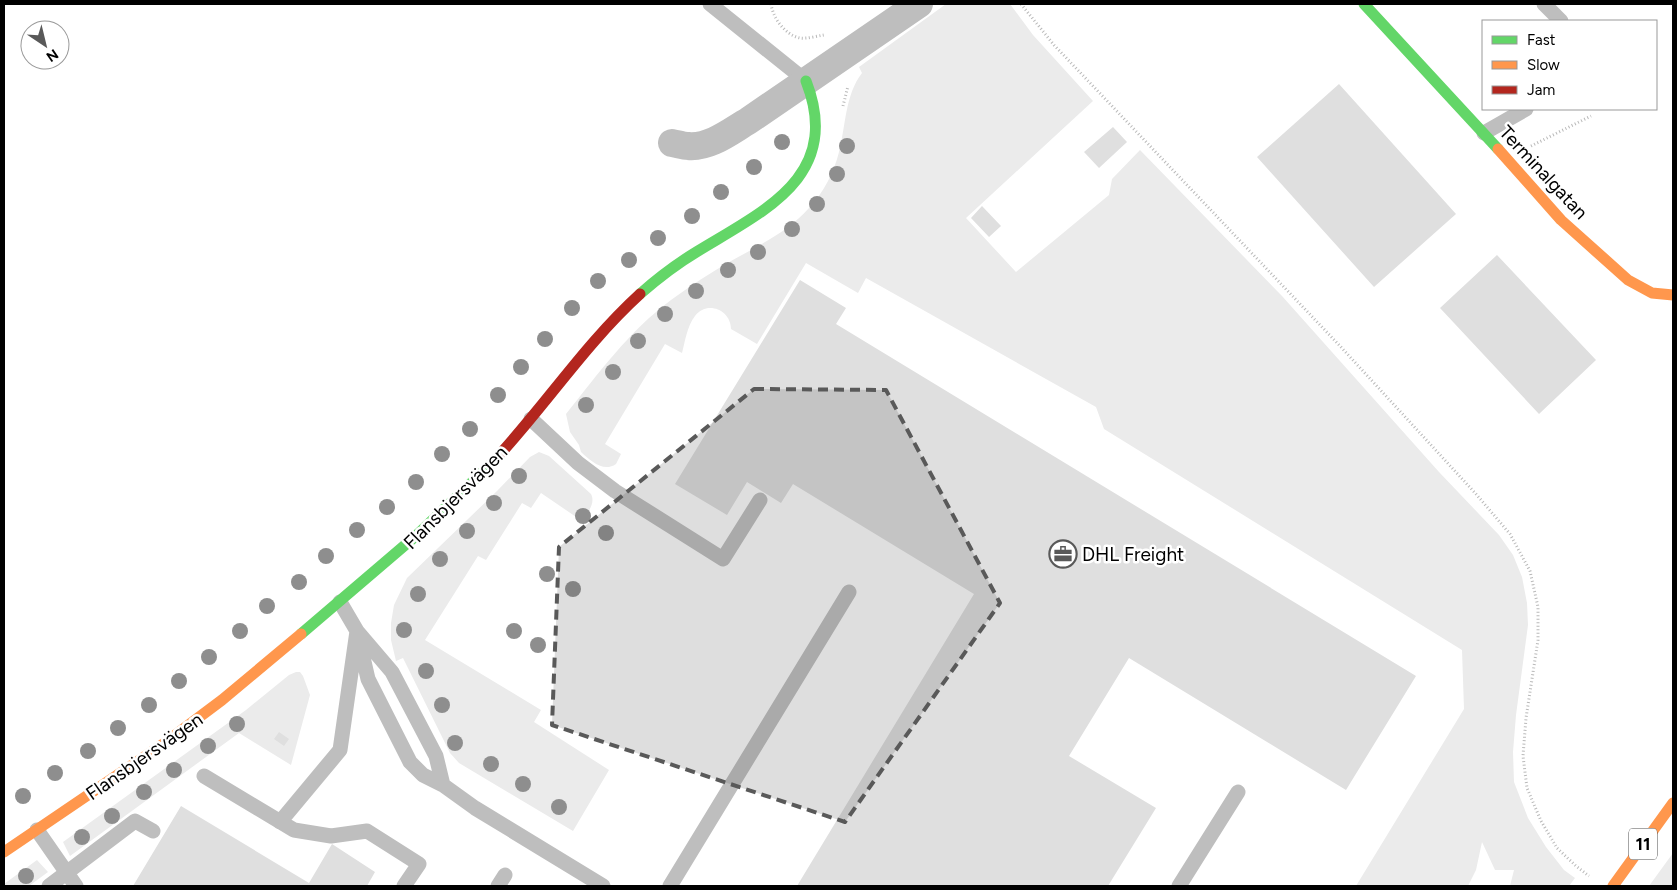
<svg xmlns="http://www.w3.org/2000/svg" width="1677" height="890" font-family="Figtree,sans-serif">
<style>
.green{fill:#ebebeb}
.building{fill:#dfdfdf}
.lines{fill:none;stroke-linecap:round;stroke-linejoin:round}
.path{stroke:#b9b9b9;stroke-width:3;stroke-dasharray:1 2.5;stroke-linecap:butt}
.lane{stroke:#bebebe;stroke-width:15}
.street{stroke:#bebebe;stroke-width:28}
.fast{stroke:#63d668;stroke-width:11}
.slow{stroke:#ff974d;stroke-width:11}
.jam{stroke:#b3261e;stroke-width:11}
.tree{fill:#8e8e8e}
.marked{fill:#595959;fill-opacity:0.2;stroke:#595959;stroke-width:4;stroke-dasharray:10 6;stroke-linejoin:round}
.labels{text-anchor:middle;stroke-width:5;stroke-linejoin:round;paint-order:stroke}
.shield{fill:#fff;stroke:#4c4c4c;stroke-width:1}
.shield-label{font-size:18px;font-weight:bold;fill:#000}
.street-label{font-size:19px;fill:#000;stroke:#fff}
.poi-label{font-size:19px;fill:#000;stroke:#fff;text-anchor:start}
</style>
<rect width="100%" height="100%" fill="#fff"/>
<!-- green -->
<path class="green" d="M946 4H1010L1033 35 1093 101 966 218 1016 272 1109 195 1112 179 1140 150 1282 296 1439 472 1499 535 1513 555 1522 577 1527 603 1528 625 1516 715 1513 752 1514 782 1528 818 1546 847 1564 870 1575 878 1569 886H1510L1514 870H1495L1482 842 1476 870 1468 886H1356L1464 709 1462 650 1104 429 1096 407 866 278 858 293 806 263 757 344 731 329C731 310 707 300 695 316 687 326 685 342 682 353L665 344 605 444 621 454 616 464C603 473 590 460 581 452L579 445 570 432 566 414C598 374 629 331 671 300 690 286 710 273 731 261 758 246 789 231 809 208 824 192 834 172 839 152 846 125 845 95 862 73L859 67Z
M539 452 549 456 591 494C596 504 587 513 582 521L541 493 531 508 522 503 486 560 478 556 425 640 541 710 534 722 609 770 573 831 459 763 450 753 403 658 396 661 391 640V623L394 605 407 578 497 491 530 457Z
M296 672H300L303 676 310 695 291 765 239 733 70 856 63 842 246 710 289 675Z
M1673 853V886H1649Z
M37 860 48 872 29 886H4V884Z"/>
<!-- building -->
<path class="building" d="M1339 84 1456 214 1374 287 1257 157Z
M1113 127 1127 142 1099 168 1084 152Z
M982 206 1001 226 989 237 971 218Z
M1497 255 1596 360 1539 414 1440 308Z
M800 280 846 308 836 324 1416 676 1346 790 1129 658 1069 756 1156 808 1108 886H797L974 594 793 484 781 503 747 482 727 515 675 484Z
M279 732 289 739 284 746 274 739Z
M181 806 309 883 332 844 375 872 367 886H133Z"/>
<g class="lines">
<!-- path -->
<path class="path" d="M771 4C773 18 785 35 800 38 807 39 817 36 824 35
M1021 4 1054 45 1340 346 1476 494 1510 534 1530 571 1538 607V640L1526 718 1523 756 1527 788 1541 821 1557 848 1576 866 1589 876
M843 106 848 86
M1531 146 1591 116"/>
<!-- lane -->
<path class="lane" d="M710 4 806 81
M1544 4 1561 21
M1484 133 1526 109
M531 419 578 463 615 491 723 559 760 500
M340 602 357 631 392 672 436 756 443 785 475 808 603 886
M359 640 368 679 410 762 423 775 443 785
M204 776 294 830 331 836 367 831 419 864 404 886
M280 822 340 750 357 631
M37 830 76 886
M49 886 135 821 153 831
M498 886 505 875
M670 886 849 592
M1179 886 1238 792"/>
<!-- street -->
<path class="street" d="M672 143C678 144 683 146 688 146 710 148 731 131 748 121L919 4"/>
<!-- fast -->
<path class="fast" d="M1364 4 1498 149
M640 294C658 278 678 263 698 251 765 210 843 176 806 81
M301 634 418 534 491 464"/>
<!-- slow -->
<path class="slow" d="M1498 149 1561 220 1628 280 1652 293 1673 295
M4 852 166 742 222 700 301 634
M1613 886 1673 803"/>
<!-- jam -->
<path class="jam" d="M491 464C543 409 584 345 640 294"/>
</g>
<!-- trees -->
<g class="tree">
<circle cx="782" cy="142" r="8"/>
<circle cx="847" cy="146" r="8"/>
<circle cx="754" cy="167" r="8"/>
<circle cx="837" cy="174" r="8"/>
<circle cx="721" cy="192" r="8"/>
<circle cx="817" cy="204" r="8"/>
<circle cx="692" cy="216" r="8"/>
<circle cx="792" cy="229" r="8"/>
<circle cx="658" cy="238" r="8"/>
<circle cx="758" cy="252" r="8"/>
<circle cx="629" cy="260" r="8"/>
<circle cx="728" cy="270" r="8"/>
<circle cx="598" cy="281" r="8"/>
<circle cx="696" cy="291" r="8"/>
<circle cx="572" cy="308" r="8"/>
<circle cx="665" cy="314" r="8"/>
<circle cx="545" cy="339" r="8"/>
<circle cx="638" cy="341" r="8"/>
<circle cx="521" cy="367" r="8"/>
<circle cx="613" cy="372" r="8"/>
<circle cx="498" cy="395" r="8"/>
<circle cx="586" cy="405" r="8"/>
<circle cx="470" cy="429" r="8"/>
<circle cx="442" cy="454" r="8"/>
<circle cx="519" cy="476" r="8"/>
<circle cx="416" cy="482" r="8"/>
<circle cx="494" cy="503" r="8"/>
<circle cx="387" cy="507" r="8"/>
<circle cx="583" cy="516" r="8"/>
<circle cx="357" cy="530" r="8"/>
<circle cx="467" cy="531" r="8"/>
<circle cx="606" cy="533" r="8"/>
<circle cx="326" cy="556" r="8"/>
<circle cx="440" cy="559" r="8"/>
<circle cx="547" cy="574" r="8"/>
<circle cx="299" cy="582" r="8"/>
<circle cx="573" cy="589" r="8"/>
<circle cx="418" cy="594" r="8"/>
<circle cx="267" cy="606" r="8"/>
<circle cx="404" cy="630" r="8"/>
<circle cx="240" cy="631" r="8"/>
<circle cx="514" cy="631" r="8"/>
<circle cx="538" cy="645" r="8"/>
<circle cx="209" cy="657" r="8"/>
<circle cx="426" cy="671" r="8"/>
<circle cx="179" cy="681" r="8"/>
<circle cx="149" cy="705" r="8"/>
<circle cx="442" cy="705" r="8"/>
<circle cx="237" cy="724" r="8"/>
<circle cx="118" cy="728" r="8"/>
<circle cx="455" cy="743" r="8"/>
<circle cx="208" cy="746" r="8"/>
<circle cx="88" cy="751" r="8"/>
<circle cx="491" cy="764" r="8"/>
<circle cx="174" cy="770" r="8"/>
<circle cx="55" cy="773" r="8"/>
<circle cx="523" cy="784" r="8"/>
<circle cx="144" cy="792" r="8"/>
<circle cx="23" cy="796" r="8"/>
<circle cx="559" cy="807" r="8"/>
<circle cx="112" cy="816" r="8"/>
<circle cx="82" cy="837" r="8"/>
<circle cx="26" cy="876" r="8"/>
</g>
<!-- marked area -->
<path class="marked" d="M754 389 886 390 1000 603 845 822 552 725 559 547Z"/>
<!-- icons -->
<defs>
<g id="office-ring" transform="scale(1.4375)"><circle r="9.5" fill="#fff" stroke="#595959" stroke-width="1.5"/><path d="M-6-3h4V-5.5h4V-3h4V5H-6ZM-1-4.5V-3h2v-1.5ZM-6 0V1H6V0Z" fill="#595959"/></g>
</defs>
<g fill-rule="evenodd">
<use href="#office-ring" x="1063" y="554"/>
</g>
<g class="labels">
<!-- shield labels -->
<rect class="shield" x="1629" y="828.5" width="28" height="31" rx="4"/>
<g class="shield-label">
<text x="1643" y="850">11</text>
</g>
<!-- street labels -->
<g class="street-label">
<text transform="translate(1544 172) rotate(47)" y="7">Terminalgatan</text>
<text transform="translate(455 497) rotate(-45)" y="7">Flansbjersvägen</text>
<text transform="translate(144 756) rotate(-35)" y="7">Flansbjersvägen</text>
</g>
<!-- poi labels -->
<g class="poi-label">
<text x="1082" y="561">DHL Freight</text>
</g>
</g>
<!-- border -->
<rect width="1677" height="890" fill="none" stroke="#000000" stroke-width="10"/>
<!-- legend -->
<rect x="1482" y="20" width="175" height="90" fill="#ffffff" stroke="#999999"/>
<rect x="1492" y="36" width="25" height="8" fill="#63d668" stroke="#999999"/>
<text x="1527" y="45" font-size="15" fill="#000000">Fast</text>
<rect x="1492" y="61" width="25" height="8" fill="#ff974d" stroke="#999999"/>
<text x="1527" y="70" font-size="15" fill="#000000">Slow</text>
<rect x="1492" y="86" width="25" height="8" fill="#b3261e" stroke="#999999"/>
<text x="1527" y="95" font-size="15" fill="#000000">Jam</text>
<!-- north arrow -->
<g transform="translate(45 45) rotate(145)"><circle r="24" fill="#ffffff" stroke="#999999"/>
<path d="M0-4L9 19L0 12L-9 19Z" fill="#595959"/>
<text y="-8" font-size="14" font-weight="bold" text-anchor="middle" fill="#000000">N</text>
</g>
</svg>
